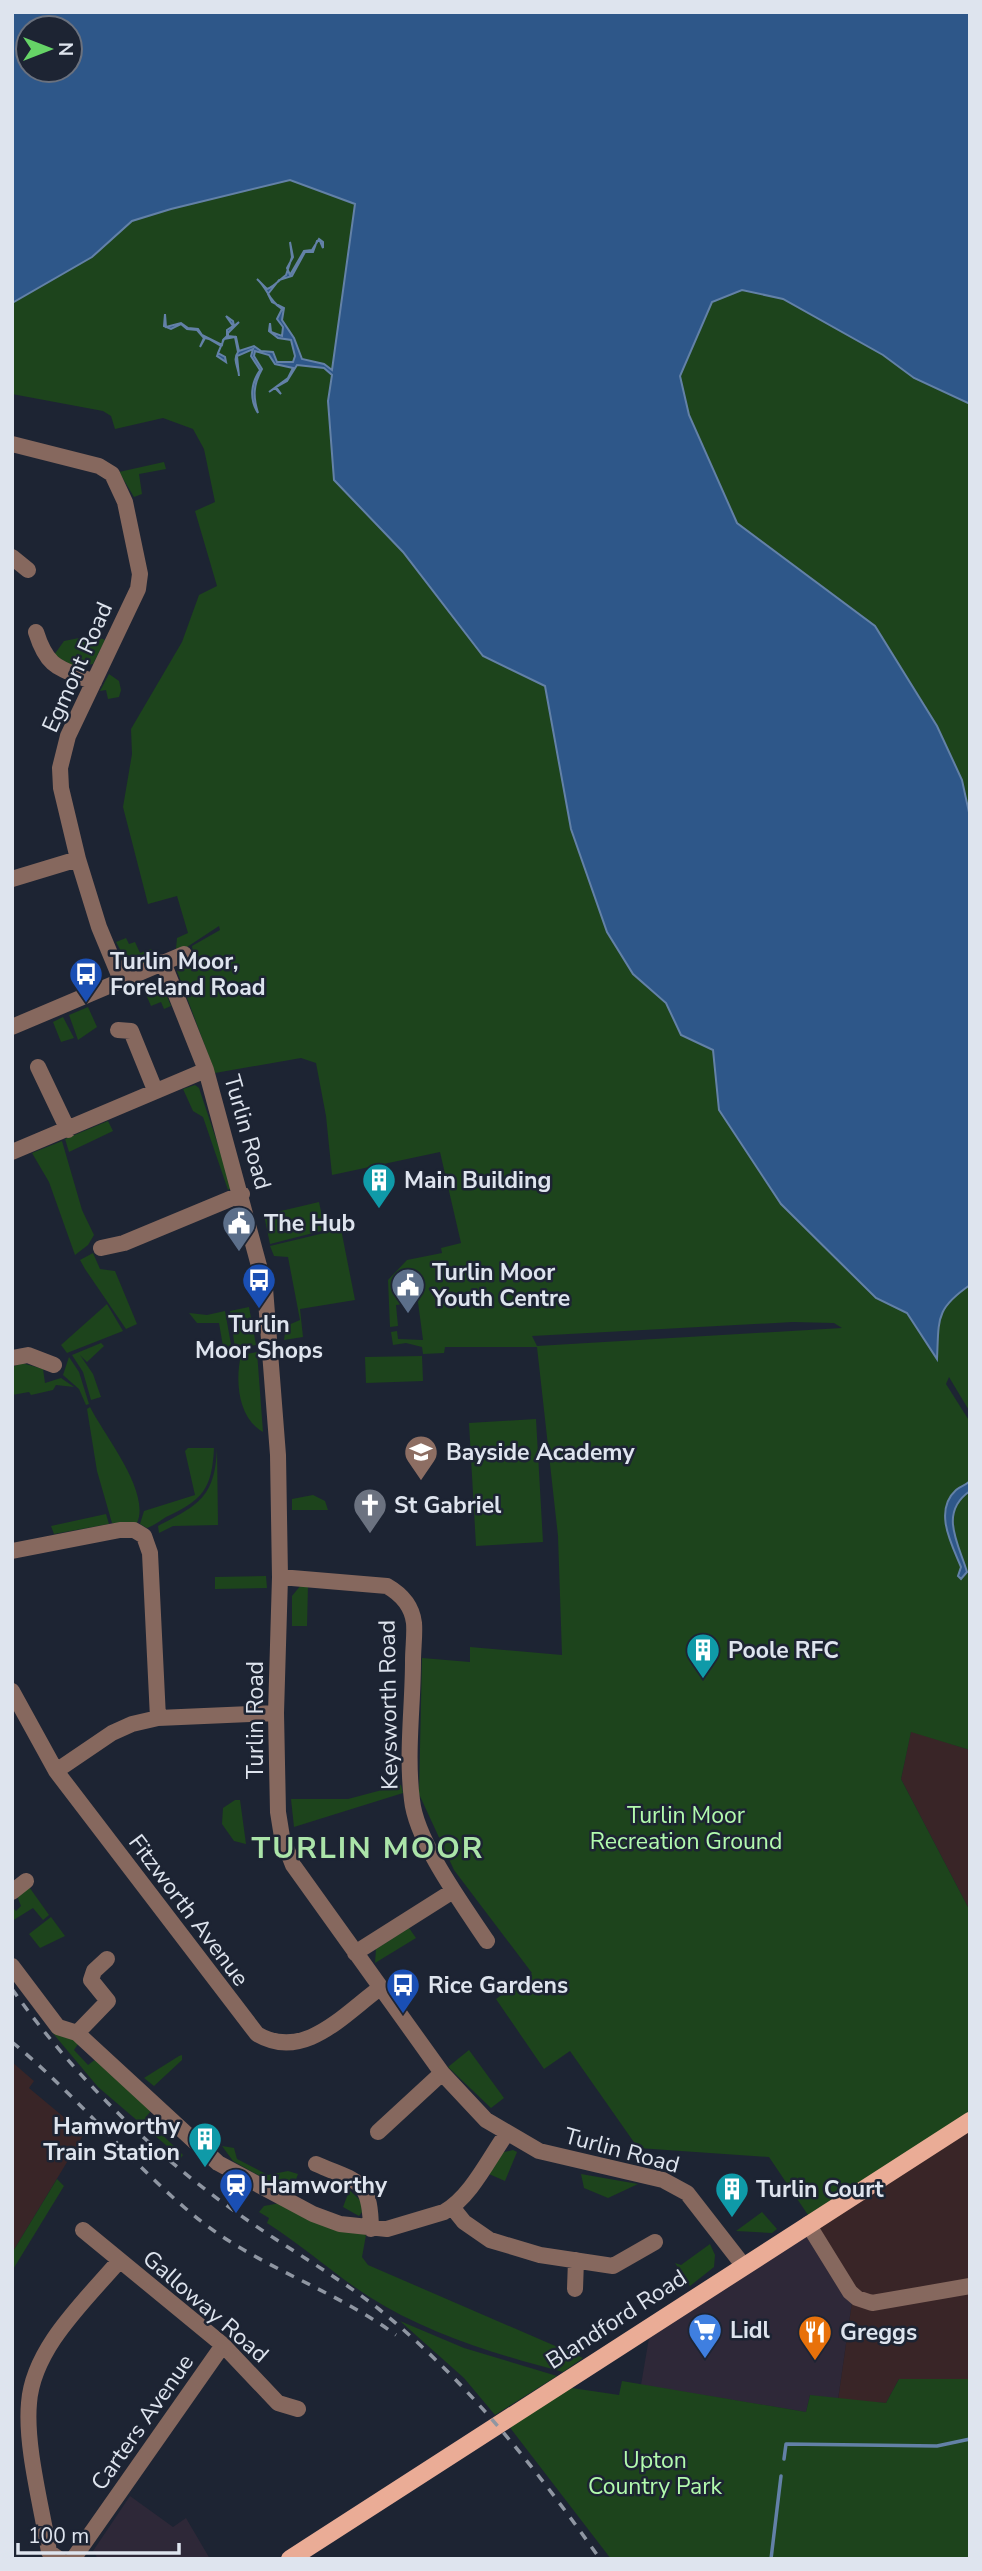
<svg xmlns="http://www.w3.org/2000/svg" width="982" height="2571" font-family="'Nunito Sans',sans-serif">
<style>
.commercial{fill:#2e2838}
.industrial{fill:#392527}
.green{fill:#1d441c;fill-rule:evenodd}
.water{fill:#2e5789;stroke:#6381a7;stroke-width:2;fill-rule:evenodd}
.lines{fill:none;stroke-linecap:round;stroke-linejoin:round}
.stream{stroke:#6381a7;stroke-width:3.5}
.minor{stroke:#86685e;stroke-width:16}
.major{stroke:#eaac96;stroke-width:18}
.rail{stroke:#8f96a2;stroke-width:3.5;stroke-dasharray:9 9;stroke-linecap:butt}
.labels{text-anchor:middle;stroke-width:5;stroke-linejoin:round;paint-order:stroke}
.street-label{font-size:23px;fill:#dee4ee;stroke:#1d2433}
.poi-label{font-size:23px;font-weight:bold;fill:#dee4ee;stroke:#1d2433;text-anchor:start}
.park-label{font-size:23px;fill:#b2faae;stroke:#1d2433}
.district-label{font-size:30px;font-weight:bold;letter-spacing:2px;fill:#abe4a9;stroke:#1d2433}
</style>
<rect width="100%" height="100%" fill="#1d2433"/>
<!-- commercial -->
<path class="commercial" d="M808 2224 853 2295 838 2400 810 2395 806 2412 641 2385 651 2326Z
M130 2496 173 2527 186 2518 210 2559H98L93 2551Z"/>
<!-- industrial -->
<path class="industrial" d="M911 1731 970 1750V1911L901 1779Z
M12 2062 34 2081 29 2088 84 2134 12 2253Z
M970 2121V2379H899L886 2403 838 2400 853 2295 808 2224Z"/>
<!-- green -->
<path class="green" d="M12 12H970V1412L949 1377 946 1384 970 1422V1750L911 1732 901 1779 970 1911V2112L808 2215 769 2157 638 2148 570 2051 544 2069 496 1999 532 1973 454 1870 419 1794 422 1658 470 1662V1647L562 1655 558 1536 537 1347H445L444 1353 423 1354 422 1347 406 1343 393 1345 391 1332 397 1331 398 1339 423 1340 418 1302 396 1305 398 1326 390 1327 388 1280 407 1260 442 1253 441 1248 461 1243 440 1152 332 1175 326 1116 316 1063 301 1058 215 1073 177 971 182 963 194 958 192 946 220 930 219 926 187 947 176 949 177 938 188 933 177 896 148 904 123 807 132 754 131 729 182 642 199 595 217 586 195 511 215 502 204 449 193 429 163 418 115 429 111 416 103 411 12 394ZM28 28H70V70H28ZM793 1322 834 1323 842 1328 537 1346 532 1336Z
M164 462 166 469 139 474 142 494 134 497 119 472Z
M94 635 105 640 93 664 75 667 54 655 64 641Z
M109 674 119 681 121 690 119 697 108 699 106 690 100 691Z
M126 938 129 944 135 942 140 953 151 949 155 958 142 964 124 957 116 942Z
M145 982 164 989 171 1006 164 1009 161 1002 151 1006 141 983Z
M88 1007 97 1027 78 1040 69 1015Z
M63 1017 74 1038 61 1042 53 1022Z
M195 1085 199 1088 228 1175 231 1188 228 1190 203 1117 193 1111 183 1089Z
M108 1121 113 1131 69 1152 65 1139Z
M62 1141 82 1210 94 1235 88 1245 75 1255 49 1182 32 1153Z
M319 1202 325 1230 270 1244 264 1215Z
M341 1229 355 1300 300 1309 303 1337 284 1340 286 1326 300 1320 288 1257 274 1256 270 1246Z
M93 1253 100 1269 115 1271 137 1324 126 1329 85 1269 80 1260Z
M107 1304 123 1331 67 1353 61 1345Z
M249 1307 256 1345 235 1349 230 1311Z
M225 1311 232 1350 224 1352 219 1323H197L189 1313 207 1315Z
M101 1343 104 1346 87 1362 80 1355 93 1374 101 1397 91 1400 83 1372 72 1355Z
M257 1352 263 1432C238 1418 235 1381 241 1355Z
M422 1356 423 1381 366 1383 365 1357Z
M69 1357 79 1372 89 1404 86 1405 79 1389 63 1375Z
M22 1363 43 1369 45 1383 61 1378 74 1387 56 1385 53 1390 31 1395 29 1392 12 1395V1367Z
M90 1407C104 1435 151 1492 137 1523H112L97 1471 87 1409Z
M536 1419 543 1542 476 1546 469 1423Z
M188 1448H214C212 1490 202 1500 166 1517 160 1521 153 1526 147 1528L140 1524 144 1511 195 1495 185 1451Z
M217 1448 218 1525 173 1526 159 1533 158 1526C198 1505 215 1498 217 1448Z
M313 1495 325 1501 328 1510H292V1499Z
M106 1514 109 1524 54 1534 51 1526Z
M266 1576 267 1588 215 1589V1577Z
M301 1585H308L307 1626H292V1596Z
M401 1785 403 1793 294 1827 291 1799H348Z
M235 1800H240L246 1844 234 1841 222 1824 223 1808Z
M27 1884 49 1915 43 1920 33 1908 12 1921V1907L16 1911 21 1906 17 1896Z
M51 1917 65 1936 40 1948 29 1934Z
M409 1928 416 1938 375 1963 376 1949Z
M51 2031 68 2035 78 2044 74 2050 88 2065 96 2059 151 2111 145 2118 183 2155 181 2158 98 2087Z
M469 2050 504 2098 491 2108 448 2067Z
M179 2056 182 2055V2060L154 2086 144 2078Z
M222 2146 234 2148 237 2159 268 2175 288 2171 298 2174 291 2193 276 2185 280 2173 272 2183 233 2161Z
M513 2150 517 2152 505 2181 489 2174 500 2153Z
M581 2174 638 2184 608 2198 584 2188Z
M57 2179 64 2186 12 2271V2253Z
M345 2186 361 2201 362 2212 359 2216 343 2207 348 2194 343 2192Z
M280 2203 366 2235 362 2257 368 2265 583 2358 563 2372C498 2355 425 2333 368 2296 330 2271 303 2246 267 2223L269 2218 259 2212 264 2206Z
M762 2212 777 2229 772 2233 736 2231Z
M710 2244 715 2255 714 2267 690 2286 675 2263 681 2265Z
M400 2321 464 2348 557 2376 495 2415 464 2378Z
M899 2379H970V2559H611L508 2425 565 2387 619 2395 622 2381 806 2412 810 2395 886 2403Z"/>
<!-- water -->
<path class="water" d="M12 12H970V404L914 378 883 355 783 299 742 290 712 302 680 376 689 415 737 523 875 626 937 726 962 780 970 817V1285C935 1309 939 1319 937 1359L907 1313 876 1298 781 1204 719 1110 713 1050 681 1035 666 1003 633 974 607 932 571 829 545 686 483 656 403 552 334 480 328 401 332 375 324 368 297 365 287 381 276 387 281 394 275 388 269 392 288 378 293 368 275 364 269 355 255 351 254 356 262 369C253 385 253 397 258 413 249 399 251 383 260 370L251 356 253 349 237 356 239 376C239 368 232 360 238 352L235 337 224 339 218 353 225 357 226 362 217 356 221 346 209 339 205 338 200 347 204 338 197 330 187 329 181 324 171 329 164 326 165 314 166 327 181 323 188 328 198 329 202 335 222 345 223 340 227 336V330L233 326 226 316 233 321 234 326 239 322 228 333V336L236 337 239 351 254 346 261 351 273 352 277 362H293L295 356 291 340 278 338 269 331 270 323 271 332 282 336 283 327 277 319 282 309C267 299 269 290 257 279L267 289C274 287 280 279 286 275L292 257 290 242 293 257 287 268 290 275 304 251 312 250 319 239 323 242V248L320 241H317L313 252H305L292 276 279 280 268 294 272 302 284 308 282 320 294 338 302 359 324 364 332 370 355 204 290 180 171 209 132 221 92 257 12 303ZM28 28H70V70H28Z
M970 1481V1491C938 1513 959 1544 967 1572L961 1579 958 1576 961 1567C952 1545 933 1511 956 1490 960 1486 965 1486 970 1481Z"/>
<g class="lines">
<!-- stream -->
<path class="stream" d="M784 2459 786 2444 937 2446 970 2439
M771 2559 781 2476"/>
<!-- minor -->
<path class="minor" d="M12 444 99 466 112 474 125 502 140 574 138 589 68 736 60 768 61 788 78 859 99 927 121 980
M12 557 28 570
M36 632C48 670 60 668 94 682
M12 879 78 859
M163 962 206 1070 265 1288 278 1455 280 1577 276 1713 278 1812 282 1837 293 1865 442 2073 486 2120 539 2151 663 2180 687 2193 743 2265
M12 1027 184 954
M118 1030 131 1031 155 1090
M38 1067 68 1130
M12 1152 206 1070
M101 1248 124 1243 242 1194
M12 1358 28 1355 54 1365
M12 1551 120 1530H134L144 1536 150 1553 158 1718
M280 1577 387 1586C401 1594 412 1606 414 1623 415 1635 413 1648 413 1661 413 1706 406 1754 412 1800 416 1841 463 1905 487 1941
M12 1691 56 1771 257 2034C304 2062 344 2014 380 1988
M56 1771 112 1733 132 1724 158 1718 276 1713
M12 1892 26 1881
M355 1953 453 1891
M12 1966 58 2027 77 2033 218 2163 313 2214 340 2224 387 2229 444 2212C471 2197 489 2158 507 2133
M77 2033 108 2001 91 1980 94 1971 107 1959
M378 2132 442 2073
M316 2164C359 2183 370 2178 371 2229
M452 2207 464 2222 490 2240 540 2255 613 2266 655 2242
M808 2224 850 2292 857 2298 872 2303 970 2286
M83 2230 223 2345 278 2403 298 2409
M575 2289 576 2260
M59 2559 49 2552C42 2508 25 2446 29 2403 33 2348 85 2301 119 2261
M73 2559 223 2345"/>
<!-- major -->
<path class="major" d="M290 2559 970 2121"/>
<!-- rail -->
<path class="rail" d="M12 1989C74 2076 153 2154 240 2215 286 2248 336 2275 380 2310 466 2380 536 2468 600 2559
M12 2042C80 2098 134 2168 202 2222 261 2268 335 2290 396 2335"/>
</g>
<!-- icons -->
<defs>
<g id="bus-pin" transform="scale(1.75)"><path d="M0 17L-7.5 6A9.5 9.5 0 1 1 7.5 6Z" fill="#1a4fb4" stroke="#1d2433"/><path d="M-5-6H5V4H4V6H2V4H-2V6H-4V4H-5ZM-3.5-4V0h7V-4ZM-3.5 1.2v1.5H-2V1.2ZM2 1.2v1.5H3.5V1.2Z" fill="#fff"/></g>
<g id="building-pin" transform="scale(1.75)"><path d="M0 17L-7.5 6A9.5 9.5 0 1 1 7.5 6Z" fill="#0f9aa8" stroke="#1d2433"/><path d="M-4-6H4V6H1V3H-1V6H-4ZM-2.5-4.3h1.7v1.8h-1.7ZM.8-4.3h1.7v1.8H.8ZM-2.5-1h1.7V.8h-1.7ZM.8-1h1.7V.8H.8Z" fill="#fff"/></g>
<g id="civic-pin" transform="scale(1.75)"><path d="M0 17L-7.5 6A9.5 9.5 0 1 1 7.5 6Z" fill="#5c6f8a" stroke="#1d2433"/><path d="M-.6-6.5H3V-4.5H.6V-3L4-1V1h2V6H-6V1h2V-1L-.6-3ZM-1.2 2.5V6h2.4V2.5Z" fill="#fff"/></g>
<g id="school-pin" transform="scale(1.75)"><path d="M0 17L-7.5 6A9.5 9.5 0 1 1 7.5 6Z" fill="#8d6e63" stroke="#1d2433"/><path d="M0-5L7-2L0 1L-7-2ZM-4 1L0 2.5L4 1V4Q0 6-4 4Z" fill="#fff"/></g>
<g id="church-pin" transform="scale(1.75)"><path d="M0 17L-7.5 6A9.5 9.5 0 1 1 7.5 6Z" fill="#6b7280" stroke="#1d2433"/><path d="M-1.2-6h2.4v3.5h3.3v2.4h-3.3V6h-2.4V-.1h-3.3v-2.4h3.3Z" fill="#fff"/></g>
<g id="station-pin" transform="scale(1.75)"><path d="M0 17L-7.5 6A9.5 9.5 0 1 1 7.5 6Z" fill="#1a4fb4" stroke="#1d2433"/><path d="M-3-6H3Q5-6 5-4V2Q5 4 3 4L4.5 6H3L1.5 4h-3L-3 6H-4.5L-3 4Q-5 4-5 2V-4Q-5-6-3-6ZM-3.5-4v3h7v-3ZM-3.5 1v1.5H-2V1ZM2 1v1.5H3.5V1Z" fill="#fff"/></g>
<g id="supermarket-pin" transform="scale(1.75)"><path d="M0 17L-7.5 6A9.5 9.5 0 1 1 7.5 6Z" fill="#3f7fe0" stroke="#1d2433"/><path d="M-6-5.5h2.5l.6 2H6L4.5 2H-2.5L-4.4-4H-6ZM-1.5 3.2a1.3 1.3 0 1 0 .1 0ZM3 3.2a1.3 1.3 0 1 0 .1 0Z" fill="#fff"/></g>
<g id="restaurant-pin" transform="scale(1.75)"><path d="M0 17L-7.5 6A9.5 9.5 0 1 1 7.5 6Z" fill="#e8710a" stroke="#1d2433"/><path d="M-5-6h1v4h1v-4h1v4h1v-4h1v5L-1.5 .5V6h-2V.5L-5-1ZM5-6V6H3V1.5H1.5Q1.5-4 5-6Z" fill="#fff"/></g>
</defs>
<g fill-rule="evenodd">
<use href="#bus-pin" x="86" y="974"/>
<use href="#building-pin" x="379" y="1180"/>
<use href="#civic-pin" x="239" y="1223"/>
<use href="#bus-pin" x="259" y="1280"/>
<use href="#civic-pin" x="408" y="1285"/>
<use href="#school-pin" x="421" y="1452"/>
<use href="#church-pin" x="370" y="1505"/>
<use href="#building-pin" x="703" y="1650"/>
<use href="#bus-pin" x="403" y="1985"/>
<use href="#building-pin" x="205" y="2139"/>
<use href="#station-pin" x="236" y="2185"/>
<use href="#building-pin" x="732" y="2189"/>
<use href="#supermarket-pin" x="705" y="2330"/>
<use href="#restaurant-pin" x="815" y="2332"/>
</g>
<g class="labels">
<!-- street labels -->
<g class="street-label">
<text transform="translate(77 667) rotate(-66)" y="8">Egmont Road</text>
<text transform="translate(248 1132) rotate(74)" y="8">Turlin Road</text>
<text transform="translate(388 1705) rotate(-91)" y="8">Keysworth Road</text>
<text transform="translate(255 1720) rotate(-90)" y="8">Turlin Road</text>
<text transform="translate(189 1910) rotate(53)" y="8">Fitzworth Avenue</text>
<text transform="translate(622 2150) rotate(15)" y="8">Turlin Road</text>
<text transform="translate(206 2306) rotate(41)" y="8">Galloway Road</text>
<text transform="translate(616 2319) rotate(-33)" y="8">Blandford Road</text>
<text transform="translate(142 2422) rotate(-55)" y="8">Carters Avenue</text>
</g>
<!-- poi labels -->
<g class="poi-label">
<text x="110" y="969">Turlin Moor,<tspan x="110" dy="26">Foreland Road</tspan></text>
<text x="404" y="1188">Main Building</text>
<text x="264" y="1231">The Hub</text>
<text x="432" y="1280">Turlin Moor<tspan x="432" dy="26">Youth Centre</tspan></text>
<text x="259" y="1332" text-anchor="middle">Turlin<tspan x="259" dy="26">Moor Shops</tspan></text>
<text x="446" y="1460">Bayside Academy</text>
<text x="394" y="1513">St Gabriel</text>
<text x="728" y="1658">Poole RFC</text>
<text x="428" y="1993">Rice Gardens</text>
<text x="180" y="2134" text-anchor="end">Hamworthy<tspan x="180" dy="26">Train Station</tspan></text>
<text x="260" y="2193">Hamworthy</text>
<text x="756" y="2197">Turlin Court</text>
<text x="730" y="2338">Lidl</text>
<text x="840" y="2340">Greggs</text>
</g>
<!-- park labels -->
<g class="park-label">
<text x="686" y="1823">Turlin Moor<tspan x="686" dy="26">Recreation Ground</tspan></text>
<text x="655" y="2468">Upton<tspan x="655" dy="26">Country Park</tspan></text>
</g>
<!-- district labels -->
<g class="district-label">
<text x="368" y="1858">TURLIN MOOR</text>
</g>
</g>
<!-- border -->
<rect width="982" height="2571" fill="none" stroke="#dee4ee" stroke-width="28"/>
<!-- north arrow -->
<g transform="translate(49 49) rotate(90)"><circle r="33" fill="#1d2433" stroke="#6a717e" stroke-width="2"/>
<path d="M0-5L12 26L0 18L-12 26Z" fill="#66d467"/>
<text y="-10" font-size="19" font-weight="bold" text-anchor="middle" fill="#dee4ee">N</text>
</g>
<!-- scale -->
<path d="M18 2543v10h161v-10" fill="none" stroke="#dee4ee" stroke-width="3.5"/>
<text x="28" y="2543" font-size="21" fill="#dee4ee" stroke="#1d2433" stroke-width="5" paint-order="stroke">100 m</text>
</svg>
